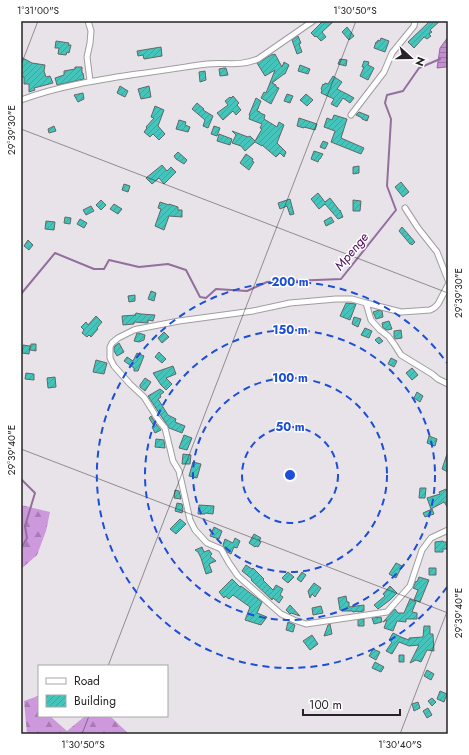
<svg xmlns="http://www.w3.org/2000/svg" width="469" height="755" font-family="Jost,sans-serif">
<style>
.forest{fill:url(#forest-firs)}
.water{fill:url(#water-rules);stroke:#946e9e}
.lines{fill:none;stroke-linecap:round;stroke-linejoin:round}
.stream{stroke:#946e9e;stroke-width:2}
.building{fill:url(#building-hatch);stroke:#626867}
.minor-casing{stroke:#a09da1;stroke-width:7}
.minor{stroke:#fff;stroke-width:5}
.ticks{fill:none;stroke:#262426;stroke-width:1;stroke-opacity:0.45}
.ring{fill:none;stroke:#1d4ed8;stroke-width:2;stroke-dasharray:7 5}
.labels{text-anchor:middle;stroke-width:3;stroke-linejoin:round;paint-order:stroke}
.water-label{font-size:13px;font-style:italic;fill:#4f0b5f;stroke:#fff}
.centre{fill:#1d4ed8;stroke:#fff;stroke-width:2}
.ring-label{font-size:12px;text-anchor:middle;font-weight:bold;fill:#1d4ed8;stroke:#fff;stroke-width:3;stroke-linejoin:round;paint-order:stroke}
.neatline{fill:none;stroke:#262426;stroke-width:1.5}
.ticks-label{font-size:10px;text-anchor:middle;fill:#262426}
</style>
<defs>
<pattern id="forest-firs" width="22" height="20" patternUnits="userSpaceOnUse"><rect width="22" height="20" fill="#ce98dd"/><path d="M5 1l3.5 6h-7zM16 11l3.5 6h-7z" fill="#a77cb3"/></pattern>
<pattern id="water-rules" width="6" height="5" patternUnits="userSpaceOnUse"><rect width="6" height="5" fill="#c38ed2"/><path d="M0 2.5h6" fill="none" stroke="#9e74aa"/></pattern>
<pattern id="building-hatch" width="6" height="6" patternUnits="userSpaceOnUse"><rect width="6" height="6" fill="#44c4ba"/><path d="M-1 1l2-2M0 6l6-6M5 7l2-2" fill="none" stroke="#3ba8a0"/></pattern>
</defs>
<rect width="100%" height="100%" fill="#e7e3e8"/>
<!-- forest -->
<path class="forest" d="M21 505 50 512 46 531 37 555 21 569Z
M38 696 39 697V716H50L67 731 85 716H110L129 734H27L24 701Z"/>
<!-- water -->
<path class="water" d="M448 37V66L446 67 437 68 440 48Z"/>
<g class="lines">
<!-- stream -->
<path class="stream" d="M21 294 55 253 94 269H104L109 260 139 267 168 264 186 270 200 297 206 298 216 289 247 291 267 282 341 279 396 210 387 186 391 119 385 103 387 95 403 91 419 68 440 59
M21 479 35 493 25 526 27 538 21 549"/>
</g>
<!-- building -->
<path class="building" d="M323 21H334L322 32 326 37 321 41 316 36 315 37 311 33Z
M430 21H440L430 30 432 32 429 34 431 36 427 39 424 37 414 48 408 42Z
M347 27 354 36 349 40 342 32Z
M298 36 301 43 299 44 302 52 297 54 292 40Z
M381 38 389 41 385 52 374 48 376 42H377L378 40 380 41Z
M56 41 69 43 68 45H71L69 53 67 52 66 55 58 54 59 48H55Z
M161 47 162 56 144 59 143 55 138 56 137 51Z
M273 54V55L275 54 282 67 284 62 289 65 285 74H284L272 83 276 85V87L279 88 271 104 261 98 264 92 266 93 275 70 265 76 257 63Z
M21 57 32 63 45 65 44 71 46 77 50 76 53 83 34 88 35 90 29 92V84H24V77H21Z
M340 59 347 60 346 66 338 64Z
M364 61 369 62 368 65 374 68 368 80 360 76 364 67H362Z
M300 65 310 69 308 74 298 71Z
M75 67H82V73H83L84 79 57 85 55 78 64 75V71L75 69Z
M224 68H226L228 75 220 76 219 69Z
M205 71 206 80 200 82 199 72Z
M333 76 342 82 337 89 349 95 354 98 350 103 343 98 337 107 331 104 334 99 321 93 322 90 321 89 323 84 324 85 325 83 328 84Z
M120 86 128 91 125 97 117 93Z
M149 86 151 97 141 99 138 89Z
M83 93 84 99 78 102 74 95Z
M287 94 293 96 290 103 284 101Z
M306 94 313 100 307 106 300 100Z
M233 96 239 103 237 105 241 110 236 115 233 111 223 120 217 113 228 105 225 101 230 97 231 98Z
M256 98 261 101 257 111 260 112V113L265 115 264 119 277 127 279 122 284 125 277 143 286 152 284 157 280 153 276 157 262 145V146L255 142 245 151 241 146 232 143 236 135 232 131 248 137 250 136 255 141 262 129 260 128 262 124 249 119 250 115H249Z
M197 103 204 109 203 110 213 116 208 128 203 126 205 120 192 109Z
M155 106 164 110 158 126 165 134 159 140 153 134 150 137 144 132 147 128 146 127 154 118 151 117Z
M359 112 369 116 367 121 362 119V118L356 115Z
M334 115 347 119 341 138 364 148 361 154 331 142 335 131 324 127 327 118 332 120Z
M299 118 317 124 315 130 304 127V128L297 126Z
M179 120 186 122 185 125 190 127 188 132 176 129Z
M54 126 56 131 49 133 48 129Z
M214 126 220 128 217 136 211 134Z
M219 134 232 139 230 145 217 141Z
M323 141 328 143 325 149 320 147Z
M314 151 323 154 320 159H319L318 162 311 159Z
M178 152 187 160 184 164 176 159 174 156Z
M246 154 253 159 252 161 254 162 249 170 240 163Z
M162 165 167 171 171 167 176 172 164 184 159 178 152 184 146 178Z
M359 166V173L353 174V167Z
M401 182 409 192 403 197 395 187Z
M124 184 130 186 128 192 122 190Z
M318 193 325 202 330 198 340 211V210L343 217 338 219 325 204 319 209 311 199Z
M290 199 294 214 290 215 287 206 280 209 278 203Z
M101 200 106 205 101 210 96 205Z
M353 200 361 201 360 211H353Z
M160 202 169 205V204L178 207V210H182V217L169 216 164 230 155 226 161 209 158 208Z
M114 204 122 209 118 214 110 209Z
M91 206 94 211 86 215 83 210Z
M65 217 71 218 70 224 64 223Z
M331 217 334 222 326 226 324 221Z
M80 219 87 223 84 228 77 224Z
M46 221 55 222 54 230 45 229Z
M402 227 415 242 412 245 411 244H410L399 231Z
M28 240 33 245 29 250 24 246Z
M151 291 156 293 154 301 148 299Z
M135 295V301L129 302 128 296Z
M346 303 356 304 350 320 340 316Z
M379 310 382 311 383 317 376 319 373 312Z
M136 313 141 314 155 315 153 321 148 320V323L134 322V324L123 325 122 316 136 315H135Z
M96 316 102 322 97 328 98 329 91 337 89 335 87 337 82 333 84 330 81 327 86 322 88 325Z
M354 317 361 319 358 327 352 324Z
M389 321 392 329 387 330 383 328 382 323Z
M365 328 372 331 369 338 361 335Z
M401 330 402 338 395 339 394 337V331Z
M164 332 169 337 162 343 158 338Z
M137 333H139L145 335 144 340 139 342 134 341Z
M379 337 383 341 379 344 375 340Z
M119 343 124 352 117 356 114 351V348L115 346Z
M31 344H36V351L30 350Z
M23 345 30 346 29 354 22 353Z
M159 352 166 359 162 363 155 357Z
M137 353 144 356 138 371H134V368L124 361 127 357 133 361Z
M391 358 397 361 394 367 388 364Z
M96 360 107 363 104 374 93 372Z
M173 366 176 374 166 378 172 384 166 390 161 385 153 373Z
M412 368 418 375 412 380 406 373Z
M26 373 34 374V380L25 379Z
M55 377 56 387 48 388 47 378Z
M145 378 151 382 145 391 140 387V385Z
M160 389 164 392 160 395 161 397 158 399 168 415 176 419 175 422 185 426 182 433 169 428 148 396Z
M417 392 423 396 420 402 414 398Z
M151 416 156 424 161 430 155 433 152 427 154 426 149 418Z
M184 435 192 438 187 450 179 448Z
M429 436 437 439 435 446 427 443Z
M156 439 164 440 165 448 155 447Z
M183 454 191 455 190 464H182Z
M447 454 448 455V472L442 469Z
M193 462 201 464 197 478 189 476Z
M420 488H426L425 498H419Z
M446 489 448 493V508L444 502 431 509 427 498 440 494 439 492Z
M175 490 179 491 181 499 174 498Z
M177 503 182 504 183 509 182 513 175 511Z
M199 505 214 506 213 514 205 513V514H198Z
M432 509 434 514 425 517 423 513Z
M180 519 186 524 176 534 170 529Z
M214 527 222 531 219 539 210 536Z
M254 534 261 538 259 541 261 542 258 547 256 546 255 547 249 543Z
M235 538 240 541 237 548 234 547 231 554 227 552 223 545 225 539 233 543Z
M443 541V542H447V549H443V552H435V542Z
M202 547 204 552 209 550 212 554 210 556 216 561 209 564 212 572 206 574 201 558 198 552 195 550Z
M396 563 402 566 396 578 389 574Z
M246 565 252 569 253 568 264 579 263 580 273 590 276 585 283 589 280 595 283 597 279 603 273 598 272 600 251 580 252 579 242 571Z
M429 568H436V575H429Z
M288 572 294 577 288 583 282 578Z
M302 572 306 575 301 582 297 579Z
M419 577 429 580 420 602 414 600 418 590 413 588 416 581 417 582Z
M232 579 240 587 241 586 262 602 257 613 267 617 261 625 245 620 250 607 233 595 229 599 225 596 224 598 219 592Z
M314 583 321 588 315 597 312 594 310 598 308 591Z
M390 586 397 593 390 600 378 609 374 605 385 596 383 594Z
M346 596 347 602H349V607L364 605V611L358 612V611L353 612 352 611H342L341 610H340L338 598Z
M410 599 416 602 412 612 417 613V619H406V622L397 621 393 631 384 628 387 620 383 622 395 609 398 613H404Z
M290 605 300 616 291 613 290 614 286 610Z
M321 606 323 613 313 615 312 608Z
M381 617 382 622 374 624 372 618Z
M364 619V626H358V620Z
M288 622 295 625 293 632 286 630Z
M330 624 332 634 324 636 328 625Z
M424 626H430V634H433L434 651 427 650 421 662 416 660 410 663 419 645 409 646 399 642 392 654 386 651 392 642 389 640 393 633 401 637 409 640V638L423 637Z
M312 635 318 644 310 650 303 641Z
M373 649 380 652 376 660 369 656Z
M399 655H404V662H399Z
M375 662 384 667 381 672 372 668Z
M427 670 434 674 431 680 424 676Z
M440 691 447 694 444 702 437 699Z
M432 698 436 702 432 706 428 701Z
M418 702 420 708 414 711 412 704Z
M428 708 432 715 427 718 423 711Z"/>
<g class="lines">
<!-- minor casing -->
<g class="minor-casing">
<path id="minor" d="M88 21 91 31 90 43 87 57 90 81
M21 100C58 86 98 80 137 74 161 71 184 67 207 64 226 62 239 67 258 59L313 21
M351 115 384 72 392 53 414 26 415 21
M405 208 418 228 437 252 448 280
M448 285 438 304 434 308 430 310 416 311 401 312 366 303 352 299H336L290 303 253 311 179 321 138 329 134 330 118 338 112 343 110 347V358L114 366 130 384 144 397 159 421 165 428 173 461 179 471 190 520 195 530 207 543 221 549 229 563 238 576 281 614 294 620 306 624 387 612 410 586 422 550 431 538 448 530
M366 303 371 320 380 330 388 336 394 344 401 355 432 374 438 379 448 384"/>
</g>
<!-- minor -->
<use href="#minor" class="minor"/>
</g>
<!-- ticks -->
<path class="ticks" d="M21 65 38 21M21 129 448 293M21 449 448 613M108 666 356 21M82 734 89 716M400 734 448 609"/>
<!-- distance rings -->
<g class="ring">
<circle cx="290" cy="475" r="48"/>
<circle cx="290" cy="475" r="97"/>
<circle cx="290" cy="475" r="145"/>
<path d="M447 587A193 193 0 1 1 447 363"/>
</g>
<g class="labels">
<!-- water labels -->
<g class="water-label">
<text transform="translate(351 251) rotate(-50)" y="5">Mpenge</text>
</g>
</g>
<circle cx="290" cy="475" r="6" class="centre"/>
<g class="ring-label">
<text x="290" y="286">200 m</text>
<text x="290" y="334">150 m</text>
<text x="290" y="382">100 m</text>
<text x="290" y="431">50 m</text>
</g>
<!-- border -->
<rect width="469" height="755" fill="none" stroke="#ffffff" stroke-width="44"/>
<!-- legend -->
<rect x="38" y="665" width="130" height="52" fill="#ffffff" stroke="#a8a7a8"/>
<rect x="46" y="678" width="20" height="6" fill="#ffffff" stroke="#a8a7a8"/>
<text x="74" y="685" font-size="12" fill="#262426">Road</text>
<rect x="46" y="695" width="20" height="12" fill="url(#building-hatch)" stroke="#a8a7a8"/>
<text x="74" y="705" font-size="12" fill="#262426">Building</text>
<!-- north arrow -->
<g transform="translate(411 58) rotate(111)" stroke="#ffffff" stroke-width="3" paint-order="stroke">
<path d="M0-3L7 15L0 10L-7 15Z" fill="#262426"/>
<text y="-6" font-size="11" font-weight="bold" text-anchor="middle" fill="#262426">N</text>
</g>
<!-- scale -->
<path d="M303 709v6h97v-6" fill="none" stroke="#262426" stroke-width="2"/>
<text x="309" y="709" font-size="12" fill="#262426" stroke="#ffffff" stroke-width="3" paint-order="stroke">100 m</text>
<rect x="22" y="22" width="425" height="711" class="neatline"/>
<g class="ticks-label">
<text x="38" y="14">1°31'00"S</text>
<text x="355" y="14">1°30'50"S</text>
<text transform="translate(11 130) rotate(-90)" y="4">29°39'30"E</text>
<text transform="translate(458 293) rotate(-90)" y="4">29°39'30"E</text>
<text transform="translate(11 450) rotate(-90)" y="4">29°39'40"E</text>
<text transform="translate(458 613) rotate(-90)" y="4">29°39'40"E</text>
<text x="83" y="748">1°30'50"S</text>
<text x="400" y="748">1°30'40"S</text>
</g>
</svg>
